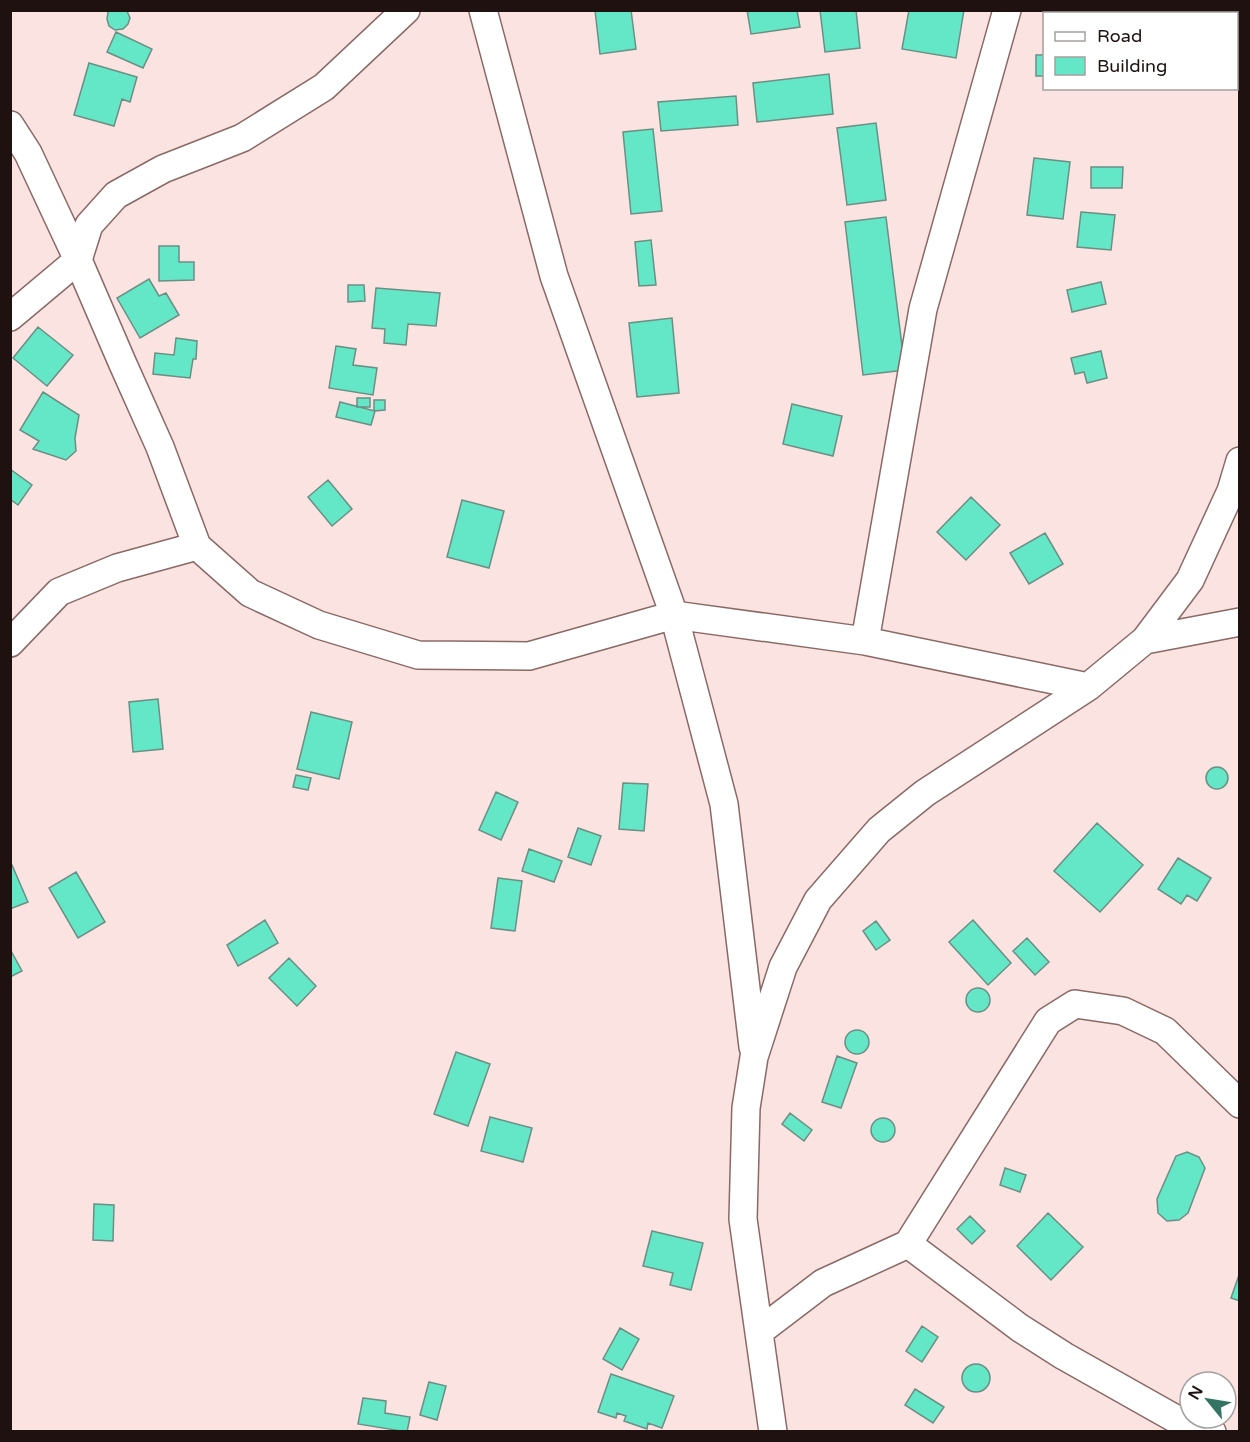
<svg xmlns="http://www.w3.org/2000/svg" width="1250" height="1442" font-family="'Varela Round',sans-serif">
<style>
.building{fill:#64e7c6;stroke:#6b8f84;stroke-width:1.5}
.lines{fill:none;stroke-linecap:round;stroke-linejoin:round}
.minor-casing{stroke:#8a6966;stroke-width:30}
.minor{stroke:#fff;stroke-width:27}
</style>
<rect width="100%" height="100%" fill="#fae3e0"/>
<!-- building -->
<path class="building" d="M110 10 127 11 130 18 128 24 123 29 115 30 109 26 107 19 108 12Z
M595 10H631L636 49 600 54Z
M747 10H797L800 27 751 34Z
M820 10H856L860 48 825 52Z
M909 10H964L956 58 902 49Z
M1220 10H1240L1237 25 1236 14H1219Z
M116 32 152 49 143 68 107 52Z
M1036 55H1044V76H1036Z
M89 63 137 77 130 102 122 99 114 126 74 115Z
M829 74 833 114 757 122 753 83Z
M736 96 738 125 661 131 658 102Z
M876 123 886 200 847 205 837 128Z
M653 129 662 211 631 214 623 132Z
M1034 158 1070 162 1063 219 1027 215Z
M1091 167H1123L1122 188H1091Z
M1081 212 1115 215 1111 250 1077 247Z
M886 217 905 370 863 375 845 222Z
M651 240 656 285 639 286 635 242Z
M159 246H179V262H194V280L159 281Z
M149 279 159 296 166 293 179 315 140 338 117 298Z
M1101 282 1106 304 1072 312 1067 290Z
M348 285H364L365 301 348 302Z
M376 288 440 293 436 326 408 324 406 345 384 343 385 329 372 328Z
M672 318 679 393 637 397 629 323Z
M38 327 73 355 47 386 13 358Z
M176 338 197 341 196 359H193L190 378 153 374 155 353 174 355Z
M336 346 356 349 353 365 377 368 373 395 329 388Z
M1101 351 1107 378 1087 383 1084 372 1075 374 1071 358Z
M43 392 79 415 75 438 76 451 66 460 33 449 39 441 20 430Z
M357 398H370V407H357Z
M374 400H385V410L374 411Z
M340 402 375 411 371 425 336 417Z
M792 404 842 416 833 456 783 444Z
M10 469 32 485 18 505 10 499Z
M328 480 352 509 332 526 308 497Z
M971 497 1000 525 966 560 937 532Z
M462 500 504 511 489 568 447 557Z
M1045 533 1063 564 1029 584 1010 553Z
M158 699 163 749 133 752 129 702Z
M311 712 352 722 339 779 297 769Z
M1206 778a11 11 0 1 1 22 0a11 11 0 1 1-22 0Z
M296 775 311 778 308 790 293 787Z
M623 783 648 784 644 831 619 829Z
M496 792 518 802 501 840 479 830Z
M1097 823 1143 865 1100 912 1054 871Z
M578 828 601 836 591 865 568 857Z
M529 849 562 861 554 882 522 871Z
M1178 858 1211 878 1197 901 1187 895 1181 904 1158 889Z
M10 865H12L28 902 10 909Z
M76 872 105 922 78 938 49 888Z
M498 878 522 881 515 931 491 928Z
M265 920 278 943 238 966 227 945Z
M973 920 1011 963 988 985 949 942Z
M876 921 890 940 876 950 863 931Z
M1027 938 1049 962 1035 975 1013 951Z
M10 949 22 971 10 977Z
M289 958 316 986 297 1006 269 978Z
M966 1000a12 12 0 1 1 24 0a12 12 0 1 1-24 0Z
M845 1042a12 12 0 1 1 24 0a12 12 0 1 1-24 0Z
M456 1052 490 1064 468 1126 434 1114Z
M837 1056 857 1063 841 1108 822 1102Z
M790 1113 812 1130 804 1141 782 1124Z
M490 1117 532 1128 523 1162 481 1151Z
M871 1130a12 12 0 1 1 24 0a12 12 0 1 1-24 0Z
M1187 1152 1199 1157 1205 1168 1188 1213 1179 1220 1167 1221 1158 1213 1157 1199 1176 1156Z
M1005 1168 1026 1175 1020 1192 1000 1185Z
M94 1204 114 1205 113 1241 93 1240Z
M1048 1213 1083 1247 1051 1280 1017 1246Z
M970 1216 985 1231 972 1244 957 1229Z
M652 1231 703 1243 691 1290 670 1285 673 1273 643 1266Z
M1239 1275 1240 1276V1301L1231 1298Z
M922 1326 938 1337 922 1362 906 1351Z
M620 1328 639 1339 622 1370 603 1359Z
M962 1378a14 14 0 1 1 28 0a14 14 0 1 1-28 0Z
M611 1374 674 1396 662 1428 648 1423 647 1429 624 1421 626 1416 617 1413 616 1418 598 1412Z
M429 1382 446 1386 437 1420 420 1415Z
M915 1389 944 1407 933 1423 905 1405Z
M363 1398 386 1401 385 1413 410 1417 407 1432 358 1424Z"/>
<g class="lines">
<!-- minor casing -->
<g class="minor-casing">
<path id="minor" d="M483 10 554 276 674 615 724 804 753 1047
M10 125 28 153 78 260 89 225 116 195 163 169 242 138 324 87 406 10
M10 317 78 260 122 362 160 447 197 546 250 593 319 625 418 655 529 656 674 615 865 641 1088 687
M1145 640 1240 622
M865 641 923 309 1007 10
M10 643 59 592 117 568 197 546
M908 1244 1020 1328 1064 1356 1174 1418 1212 1432
M760 1331 823 1283 908 1244 1048 1021 1075 1004 1123 1011 1165 1031 1240 1104
M773 1432 743 1219 746 1108 754 1057 783 967 818 900 879 830 925 793 1088 687 1145 640 1190 580 1231 491 1240 461"/>
</g>
<!-- minor -->
<use href="#minor" class="minor"/>
</g>
<!-- border -->
<rect width="1250" height="1442" fill="none" stroke="#1e1110" stroke-width="24"/>
<!-- legend -->
<rect x="1043" y="12" width="195" height="78" fill="#ffffff" stroke="#a5a09f" stroke-width="1.5"/>
<rect x="1055" y="32" width="30" height="9" fill="#ffffff" stroke="#a5a09f" stroke-width="1.5"/>
<text x="1097" y="42" font-size="18" fill="#1e1110">Road</text>
<rect x="1055" y="57" width="30" height="18" fill="#64e7c6" stroke="#a5a09f" stroke-width="1.5"/>
<text x="1097" y="72" font-size="18" fill="#1e1110">Building</text>
<!-- north arrow -->
<g transform="translate(1208 1400) rotate(300)"><circle r="28" fill="#ffffff" stroke="#a5a09f" stroke-width="1.5"/>
<path d="M0-4.5L10 22L0 15L-10 22Z" fill="#337463"/>
<text y="-9" font-size="16" font-weight="bold" text-anchor="middle" fill="#1e1110">N</text>
</g>
</svg>
